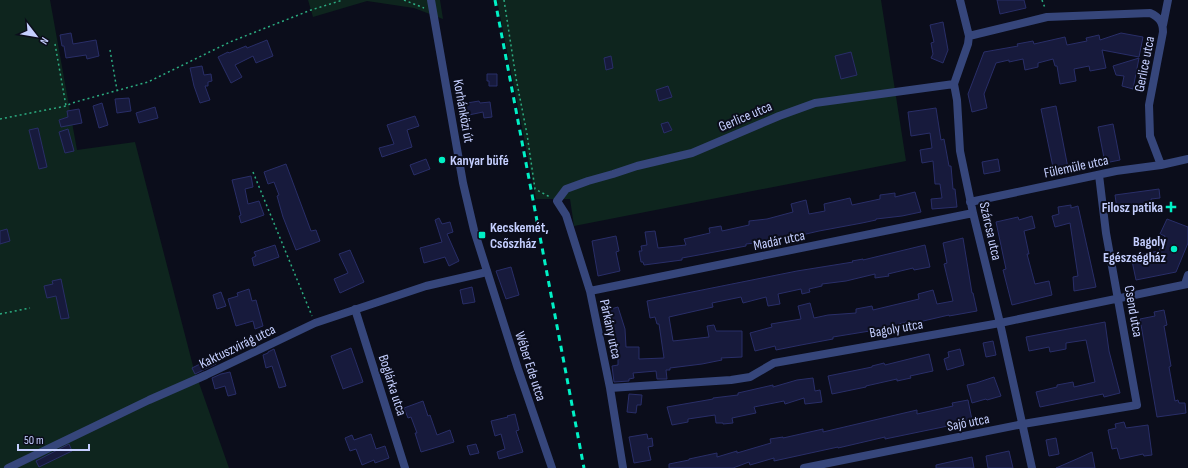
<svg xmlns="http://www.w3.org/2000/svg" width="1188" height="468" font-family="'Sofia Sans Condensed',sans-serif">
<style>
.green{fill:#0e251e}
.building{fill:#171a3c;stroke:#292e68}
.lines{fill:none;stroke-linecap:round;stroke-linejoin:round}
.path{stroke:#2cac81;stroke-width:1.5;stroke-dasharray:2 3;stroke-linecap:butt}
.minor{stroke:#36467b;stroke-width:8}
.tertiary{stroke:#36467b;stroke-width:8}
.rail{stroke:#00f0c5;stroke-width:3;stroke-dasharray:6 5;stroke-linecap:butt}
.poi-dot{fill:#00f0c5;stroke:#0b0d1b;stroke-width:1.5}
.labels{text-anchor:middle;stroke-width:4;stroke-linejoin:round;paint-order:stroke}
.street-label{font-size:14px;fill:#c5cfff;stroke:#0b0d1b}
.poi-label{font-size:14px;font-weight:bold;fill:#c5cfff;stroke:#0b0d1b;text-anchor:start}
</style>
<rect width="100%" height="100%" fill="#0b0d1b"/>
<!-- green -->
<path class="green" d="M0 0H50L77 150 135 142 193 366 229 468H0Z
M308 0H440L443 19 414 8 367 1 313 17Z
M497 0H881L906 161 574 226 570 199H536Z"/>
<!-- building -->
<path class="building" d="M997 0H1024L1026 8 1000 14Z
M943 22 948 50 943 63 931 58 933 54 931 43 934 42 930 25Z
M71 33 73 44 96 40 99 56 87 59 86 55 66 58 64 46H62L60 35Z
M1121 33 1143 37 1139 57 1102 50 1106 68 1090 71 1089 66 1074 69 1076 81 1060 84 1057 66H1055L1053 59 1038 63V67L1025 70 1023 59 1009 62V60L996 63 984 94 987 108 972 112 968 94 984 52 1018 46 1017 44 1033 41 1034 44 1065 37 1067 45 1087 41 1086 38 1099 35 1100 40Z
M267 40 273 56 256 63 253 56 235 65 242 77 231 83 218 57 228 52 229 53 246 46 247 48Z
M851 52 857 75 841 79 835 56Z
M611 56 613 68 606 70 604 58Z
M1139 58 1133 89 1122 86 1124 76 1116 75 1113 66Z
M202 66 204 75 211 74 212 81 208 82V86H205L210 100 200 103 194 86 190 68Z
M487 74H497V86H489V81H487Z
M668 86 672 97 659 101 656 90Z
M129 98 131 111 117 113 115 99Z
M479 101 480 103 490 102 492 117 484 118 483 112 464 116 461 104Z
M102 103 108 125 99 128 93 106Z
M1056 106 1068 168 1054 172 1041 109Z
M155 107 158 118 139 123 136 113Z
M936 108 941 140 944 139 949 166H951L953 189H955L957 207 932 209 931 199 942 198 940 184H935L933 161 922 163 920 150 932 148 930 133 911 136 908 112Z
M79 109 82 123 61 127 59 120 68 117 67 111Z
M415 116 419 126 407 130 412 147 382 157 379 148 394 144 387 125Z
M668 122 672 130 664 133 661 124Z
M1113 124 1120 160 1105 163 1098 127Z
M38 128 47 167 39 169 29 130Z
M68 129 74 151 65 153 59 132Z
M426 159 430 169 414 175 410 165Z
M998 159 1000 171 984 174 982 162Z
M286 164 311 231 316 230 320 241 296 250 283 217 277 196 279 195 274 182 268 184 264 172Z
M251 176 253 187 245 189 248 204 259 201 264 215 241 223 239 216 241 215 232 180Z
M1159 189 1160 198 1151 199 1152 204 1117 209 1115 195Z
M915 192 921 212 902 216 876 219V220L862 223 819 231 793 237 792 236 773 241 746 244V246L704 254 682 258V260L644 265 643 262H641L639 251H642L641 246 647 245 645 232 655 231 658 248 686 245 684 239 710 233 709 228 721 226 722 231 749 225V221L767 219 793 212 791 204 806 200 809 214 825 211 824 204 850 198 852 205 880 199V195L895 193V197Z
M1071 205V208L1078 206 1096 287 1074 291 1073 277 1078 276 1070 223 1055 227 1052 216 1059 214 1058 207Z
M1032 216 1035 228 1024 231 1029 254H1027L1035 284 1049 281 1052 295 1012 305 1003 270 1006 269 996 222 1018 217 1019 220Z
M439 218 442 224 450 222 453 232 447 234 459 261 449 266 445 257 424 263 420 248 442 242 435 220Z
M1167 219 1188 227V243L1176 272 1136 280 1131 256 1159 251 1165 236 1160 234Z
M7 229 10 241 0 244V231Z
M616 236 619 251 616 252 620 271 598 276 592 241Z
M963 238 972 293H973L977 311 949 316V315L906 325V322L882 329 833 337V339L801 345 776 350 775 346 755 351 750 333 772 327 771 324 801 319 798 306 810 303 814 318 828 315 856 313V309L872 306 873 310 919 299 918 294 933 290 937 304 953 301 944 264 947 263 943 243Z
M275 245 279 257 254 266 252 258 256 256 254 252Z
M925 245 930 267 914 270 913 268 888 274 889 276 875 278V274L846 281 822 284V286L809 289 810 292 802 294 801 289 778 294 780 304 768 306 766 297 743 303 741 297 712 303 713 307 669 317 673 341 709 337 707 326 714 325 716 331H742V357L721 358 722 360 702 364 670 368V370H666L667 379H657L656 371 633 373 634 378 629 379V381L614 382 612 366 618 365V345L612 346 611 324 608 325 604 311 618 307 625 329 626 347H639V359L664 358 659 324H657L655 317 650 318 647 301 797 271 853 262 852 261 863 259V260Z
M350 250 364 282 340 293 334 279 348 273 339 254Z
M511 267 519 295 506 299 496 271Z
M61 279 69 318 61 319 56 296 47 298 44 286 53 284 52 281Z
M472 287 475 302 463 304 460 290Z
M249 289 252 301 256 300 263 326 255 329 253 321 236 326 228 299 238 296 237 293Z
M221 292 226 306 217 309 213 295Z
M1164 310 1167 325 1164 326 1171 366 1169 367 1175 401 1178 400 1179 403H1185L1186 413 1157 417 1140 319 1155 316 1154 312Z
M1105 322 1109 351 1120 393 1104 397 1103 394 1040 407 1036 392 1057 387V385L1073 382 1074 387 1095 382 1086 340 1066 343V349L1050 352 1049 347 1029 351 1026 337Z
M993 341 996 355 986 357 983 343Z
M351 348 363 382 343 389 331 356Z
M274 349 286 386 279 388 272 366 266 368 263 355 268 353V352Z
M960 349 964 365 947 370 944 359 949 357 948 352Z
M929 354 933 371 910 376 911 378 897 381V379L866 386V387L832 394 828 376 872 367V366L884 363 885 365Z
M212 358 216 364 195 374 192 368Z
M230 372 236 394 228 396 225 386 215 389 212 378 221 374Z
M994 377 1001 396 987 400 986 399 972 403 967 385 976 383Z
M813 378 815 391 820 390 822 402 805 404 804 398 785 404 784 401 754 407 756 413 732 418 733 423 723 424V423H716L715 415 688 419V422L672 425 667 407 713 399V398L738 395V393L773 385V387L797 380Z
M629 394 642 395 641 405H637L636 413 627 412Z
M968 400 972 420 943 427 885 439V437L838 448V447L774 461V458L750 465 749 462 733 468H669V464L689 460V459L717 453V457L737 451V453L771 443 770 439 783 437V438L823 429V432L917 410V414L953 406 952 403Z
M423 401 428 416 430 415 437 435 450 430 454 442 421 452 415 433H417L411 417 408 418 404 408Z
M515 414 519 430 516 431 523 452 499 459 497 452 505 449 501 434 495 436 491 421 508 417 507 416Z
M1124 422 1126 428 1148 425 1152 455 1144 456 1143 454 1120 459 1117 448 1112 449 1108 430 1116 428 1115 424Z
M371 434 376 449 385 446 389 458 375 463 374 460 362 465 356 449 350 451 345 438 352 435 354 440Z
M647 434 648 439 652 438 653 446 648 447 651 460 634 463 629 437Z
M1056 438 1059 454 1049 456 1046 440Z
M69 444 72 451 39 467 36 461Z
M476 444 479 453 470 455 467 446Z
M1009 451 1013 468H988L986 456Z
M1092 452 1095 468H1056L1079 458Z
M972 457 974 468H936V465Z"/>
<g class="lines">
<!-- path -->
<path class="path" d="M404 0 424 8
M504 0 516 78 527 134 535 189 550 197
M1042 0 1045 8
M55 44 66 106
M110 50 117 90
M0 119 66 106 72 103 148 82 230 42 311 10 343 0
M253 172 312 316
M0 314 30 308"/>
<!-- minor -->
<path class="minor" d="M960 0 969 36 968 44 954 84 957 100 960 151 973 213 1000 323 1032 468
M1163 25 1168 0
M969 36 1047 17 1150 13C1159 17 1163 22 1163 32L1149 105 1150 136 1161 165
M970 202 1116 171 1161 165 1188 159
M1185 284 1188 275
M590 291 973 213
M355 309 405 468
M610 388 731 380 750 377 774 363 1000 323 1188 284
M8 468 149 400 206 375 315 323 426 286 487 272
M623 468 610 388 590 291 566 215 557 201 566 189 588 181 613 174 637 166 692 153 779 116 815 103 954 84
M804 468 1023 424 1137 405 1106 233 1099 175"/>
<!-- tertiary -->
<path class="tertiary" d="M431 0 463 183 474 230 518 369 552 468"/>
<!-- rail -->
<path class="rail" d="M495 0 584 468"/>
</g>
<!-- markers -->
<g class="poi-dot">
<circle cx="442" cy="160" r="4"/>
<path d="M1169 201h4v4h4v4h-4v4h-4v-4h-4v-4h4z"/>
<rect x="478" y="231" width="8" height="8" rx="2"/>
<circle cx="1174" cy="249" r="4"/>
</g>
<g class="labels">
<!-- street labels -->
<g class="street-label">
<text transform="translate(1144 64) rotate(-79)" y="5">Gerlice utca</text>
<text transform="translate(464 111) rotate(80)" y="5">Korhánközi út</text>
<text transform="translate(745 116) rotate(-23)" y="5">Gerlice utca</text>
<text transform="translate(1076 166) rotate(-12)" y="5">Fülemüle utca</text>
<text transform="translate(991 231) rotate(77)" y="5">Szárcsa utca</text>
<text transform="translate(779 240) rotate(-12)" y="5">Madár utca</text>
<text transform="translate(1134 311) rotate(80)" y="5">Csend utca</text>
<text transform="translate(896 328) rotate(-10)" y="5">Bagoly utca</text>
<text transform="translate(611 329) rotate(78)" y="5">Párkány utca</text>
<text transform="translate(237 346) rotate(-26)" y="5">Kaktuszvirág utca</text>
<text transform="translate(531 366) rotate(72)" y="5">Wéber Ede utca</text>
<text transform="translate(393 385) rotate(72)" y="5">Boglárka utca</text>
<text transform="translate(968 422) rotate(-11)" y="5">Sajó utca</text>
</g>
<!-- poi labels -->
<g class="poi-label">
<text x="450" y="165">Kanyar büfé</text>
<text x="1163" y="212" text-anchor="end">Filosz patika</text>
<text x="490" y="232">Kecskemét,<tspan x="490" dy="16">Csőszház</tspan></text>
<text x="1166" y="246" text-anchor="end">Bagoly<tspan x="1166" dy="16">Egészségház</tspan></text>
</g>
</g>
<!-- north arrow -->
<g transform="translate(36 36) rotate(121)" stroke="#0b0d1b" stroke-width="3" paint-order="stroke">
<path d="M0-3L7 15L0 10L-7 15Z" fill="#c5cfff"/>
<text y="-6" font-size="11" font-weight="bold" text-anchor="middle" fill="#c5cfff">N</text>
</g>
<!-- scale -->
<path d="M18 444v6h71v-6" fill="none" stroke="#c5cfff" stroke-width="2"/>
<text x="24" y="444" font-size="12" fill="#c5cfff" stroke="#0b0d1b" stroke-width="3" paint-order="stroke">50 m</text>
</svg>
